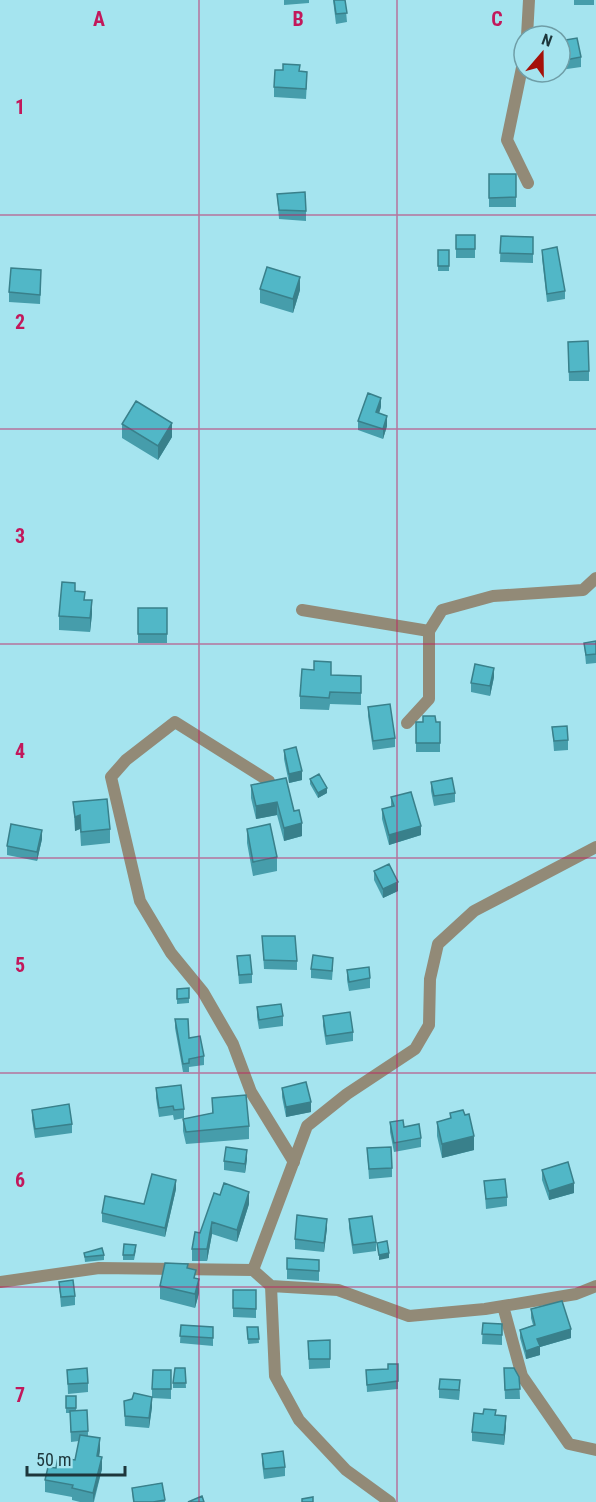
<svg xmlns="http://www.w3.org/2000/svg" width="596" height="1502" font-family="'Roboto Condensed',sans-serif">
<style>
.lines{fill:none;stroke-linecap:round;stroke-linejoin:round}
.street{stroke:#928a77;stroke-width:12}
.wall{fill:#469dab}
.shaded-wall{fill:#39808b}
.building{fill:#51b7c7;stroke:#39808b;stroke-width:1.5}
.grid{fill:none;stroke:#c2185b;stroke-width:1.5;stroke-opacity:0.55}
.grid-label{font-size:20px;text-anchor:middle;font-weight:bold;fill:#c2185b;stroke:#a5e4ef;stroke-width:4.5;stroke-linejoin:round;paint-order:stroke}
</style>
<rect width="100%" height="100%" fill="#a5e4ef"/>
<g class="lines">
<!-- street -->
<path class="street" d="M527 36 529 0
M524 58 507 140 528 183
M302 610 429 631V699L407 723
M429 631 442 610 493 596 583 590 596 578
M269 781 175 722 126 760 111 777 140 901 171 953 203 992 233 1044 251 1092 294 1162
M253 1270 271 1286 338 1290 409 1316 485 1309 576 1294 596 1286
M0 1282 99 1268 253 1270 307 1126 347 1094 415 1049 429 1025 430 979 438 944 474 911 596 847
M271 1286 275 1376 299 1420 346 1470 390 1502
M503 1306 522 1376 569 1444 596 1450"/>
</g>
<!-- wall -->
<path class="wall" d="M284 0H309V3L284 5Z
M333 0H345L347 22 336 24Z
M574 0H594V5H574Z
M560 41 581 57V67L560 70Z
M300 71 307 81 306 99 274 97V87Z
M489 174 516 197V207H489Z
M277 194 306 211V221L279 219Z
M456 235H475V258H456Z
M501 236 533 237V263L500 262Z
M438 250H449V271H438Z
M542 250 565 291V299L547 302 542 258Z
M41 280 40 304 9 302V292Z
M260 289 300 290 293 313 260 303Z
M568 342 589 371V381H569Z
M381 407 379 413 387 426 383 439 358 430V421Z
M122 424 172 437 158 460 122 438Z
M75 591 85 600 92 614 90 632 59 630V616Z
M138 608H167V643H138Z
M596 641V663L586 664 584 643Z
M331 675 361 676V705L330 704 329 710 300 709V696Z
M494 677 490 696 471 692V683Z
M368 707 395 738V747L373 750 368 716Z
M416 722H440V752H416Z
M552 727 568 740V750L554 751Z
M284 750 302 780 289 783 284 759Z
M310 779 327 793 318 798 310 784Z
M431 782 455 793V802L434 806 431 791Z
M251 785 294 811 302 836 284 841 277 815 256 819 251 798Z
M391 797 421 835 389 845 382 819V809L391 807Z
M73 802 110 829V843L81 846 80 829 75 831Z
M247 829 277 857V871L253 876 247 843Z
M42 839 37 861 7 855V846Z
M374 871 398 891 383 898 374 880Z
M262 936 297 961V970L264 969Z
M237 956 252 974V983L239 984Z
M333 967 332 980 311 978V969Z
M347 970 370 978V988L349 991 347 980Z
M189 988V1003L177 1004V989Z
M257 1007 283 1016V1026L259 1029 257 1017Z
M323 1016 353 1032V1041L326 1045 323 1026Z
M175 1019 189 1038 204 1056V1065L189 1067V1072H183L175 1028Z
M156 1088 184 1109V1118L174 1120 173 1115 159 1117 156 1098Z
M282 1088 311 1112 286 1117 282 1097Z
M212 1098 249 1126V1139L186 1144 183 1131V1119L212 1113Z
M32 1110 72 1124V1133L35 1138 32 1119Z
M450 1113 474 1150 442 1158 437 1136V1122L450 1119Z
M390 1122 421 1138V1147L394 1152 390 1132Z
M367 1148 392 1168V1177L369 1179Z
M247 1159 245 1173 224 1170V1161Z
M542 1170 574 1193 549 1200 542 1180Z
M484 1181 507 1197V1206L486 1209Z
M176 1189 165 1237 102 1222V1213L144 1204Z
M220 1195 249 1204 237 1242 212 1234 207 1261H192V1249Z
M349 1219 376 1242V1251L353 1254 349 1228Z
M327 1228 324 1252 295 1249V1239Z
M136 1250 134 1260H123V1255Z
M84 1253 104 1255V1260L85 1262Z
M287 1258 319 1269V1281L287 1279Z
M188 1268 199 1293 195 1308 160 1299V1286Z
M59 1282 75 1296V1305L61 1307Z
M233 1290H256V1318L233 1317Z
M531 1309 571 1338 540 1347V1355L526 1359 520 1338V1330L533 1325 531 1318Z
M483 1323 502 1324V1345L482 1344Z
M181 1325 213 1327V1346L180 1343Z
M247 1327H258L259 1343 248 1344Z
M308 1341 330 1359V1368L309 1369Z
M398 1364V1389L367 1392 366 1370 388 1369Z
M185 1368 186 1388H173V1383Z
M504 1368 519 1377 520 1399H505Z
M67 1370 88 1383V1392L68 1394Z
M171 1370V1399L152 1398V1389Z
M439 1389 460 1390 459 1400 439 1398Z
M66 1396H76V1411L88 1431V1437L100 1450 99 1457 102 1469 94 1502H80L72 1500V1497L45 1492V1480L56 1468 75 1460 79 1441 71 1442 70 1413H66Z
M124 1401 152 1407 149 1428 125 1426Z
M496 1415 506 1426 504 1445 472 1441V1432Z
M262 1454 285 1467V1476L264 1479 262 1463Z
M162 1483 165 1502H133L132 1488Z"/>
<!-- shaded-wall -->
<path class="shaded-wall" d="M300 277V290L293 313V299Z
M381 398V407L376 422V412Z
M387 416V426L383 439V429Z
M172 423V437L158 460V446Z
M92 600V614L90 632V618Z
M494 668V677L490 696V686Z
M302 771V780L289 783V774Z
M327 788V793L318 798V793Z
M277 802V815L256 819V806Z
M80 815V829L75 831V817Z
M302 823V836L284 841V828Z
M421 826V835L389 845V835Z
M42 830V839L37 861V852Z
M398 882V891L383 898V889Z
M311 1102V1112L286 1117V1107Z
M474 1136V1150L442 1158V1144Z
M247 1150V1159L245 1173V1164Z
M176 1180V1189L165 1237V1228Z
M574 1183V1193L549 1200V1191Z
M249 1192V1204L237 1242V1230Z
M327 1219V1228L324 1252V1243Z
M212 1222V1234L207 1261V1249Z
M389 1253V1258L379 1260V1255Z
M199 1279V1293L195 1308V1294Z
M571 1329V1338L540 1347V1355L526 1359V1351L537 1339Z
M152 1397V1407L149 1428V1418Z
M506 1416V1426L504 1445V1435Z
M100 1438V1450L97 1468V1456Z
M102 1457V1469L93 1502V1493Z"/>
<!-- building -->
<path class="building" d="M334 0H345L347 13 336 14Z
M577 38 581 57 560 61V41Z
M283 64 300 65 299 71 307 72 306 89 274 87 275 70H283Z
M489 174H516V197L489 198Z
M305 192 306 211 279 210 277 194Z
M456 235H475V249H456Z
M501 236 533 237V254L500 253Z
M557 247 565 291 547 294 542 250Z
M438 250H449V266H438Z
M267 267 300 277 293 299 260 289Z
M11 268 41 270 40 295 9 292Z
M588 341 589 371 569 372 568 342Z
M368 393 381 398 376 412 387 416 383 429 358 421Z
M136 401 172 423 158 446 122 424Z
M62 582 75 583V591L85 592 84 600H92L90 618 59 616Z
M138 608H167V634H138Z
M596 641V654L586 655 584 643Z
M314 661 331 662V675L361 676V693L330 692 329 698 300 696 302 669 314 670Z
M475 664 494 668 490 686 471 683Z
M390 704 395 738 373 741 368 707Z
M423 716H435L436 722H440V743H416V722H423Z
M567 726 568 740 554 741 552 727Z
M296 747 302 771 289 774 284 750Z
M319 774 327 788 318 793 310 779Z
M286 778 294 811 299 810 302 823 284 828 277 802 256 806 251 785Z
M452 778 455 793 434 796 431 782Z
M411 792 421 826 389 835 382 809 394 806 391 797Z
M107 799 110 829 81 832 80 815 75 817 73 802Z
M11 824 42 830 37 852 7 846Z
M270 824 277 857 253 862 247 829Z
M389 864 398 882 383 889 374 871Z
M262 936H295L297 961 264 960Z
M250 955 252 974 239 975 237 956Z
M313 955 333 958 332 971 311 969Z
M369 967 370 978 349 982 347 970Z
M189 988V998L177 999V989Z
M281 1004 283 1016 259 1020 257 1007Z
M350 1012 353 1032 326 1036 323 1016Z
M175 1019H188L189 1038 200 1036 204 1056 189 1059V1063L183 1064Z
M306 1082 311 1102 286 1107 282 1088Z
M181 1085 184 1109 174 1110 173 1106 159 1108 156 1088Z
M246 1095 249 1126 186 1132 183 1119 213 1113 212 1098Z
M69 1104 72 1124 35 1129 32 1110Z
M463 1110 465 1115 469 1114 474 1136 442 1144 437 1122 451 1118 450 1113Z
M403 1120 404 1127 419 1124 421 1138 394 1143 390 1122Z
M226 1147 247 1150 245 1164 224 1161Z
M391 1147 392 1168 369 1169 367 1148Z
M568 1162 574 1183 549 1191 542 1170Z
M152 1174 176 1180 165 1228 102 1213 105 1196 144 1204Z
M505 1179 507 1197 486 1199 484 1181Z
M224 1183 249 1192 237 1230 212 1222 207 1249H192L195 1232 200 1233 214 1193 220 1195Z
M297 1215 327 1219 324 1243 295 1239Z
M372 1216 376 1242 353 1245 349 1219Z
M387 1241 389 1253 379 1255 377 1243Z
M124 1244 136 1245 134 1255H123Z
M102 1248 104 1255 85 1257 84 1253Z
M287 1258 319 1260V1271L287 1269Z
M165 1263 188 1264 187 1268 196 1270 194 1278 199 1279 195 1294 160 1286Z
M73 1280 75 1296 61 1297 59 1282Z
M233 1290H256V1309L233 1308Z
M562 1301 571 1329 537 1339 540 1346 526 1351 520 1330 535 1325 531 1309Z
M483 1323 502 1324V1335L482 1334Z
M181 1325 213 1327V1338L180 1336Z
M247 1327H258L259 1339H248Z
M330 1340V1359H309L308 1341Z
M388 1364H398V1381L367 1385 366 1370 388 1369Z
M87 1368 88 1383 68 1384 67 1370Z
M175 1368H185L186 1383H173Z
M504 1368H514L519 1377 520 1389 505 1390Z
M153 1370H171V1389H152Z
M440 1379 460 1380 459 1390 439 1389Z
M134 1393 152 1397 149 1418 125 1416 124 1401 132 1399Z
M66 1396H76V1408H66Z
M484 1409 496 1410 495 1415 506 1416 504 1435 472 1432 474 1413 483 1414Z
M87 1410 88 1431 71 1432 70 1411Z
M80 1435 100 1438 97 1456 102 1457 93 1493 72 1488 73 1485 45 1480 48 1467 56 1468 58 1457 75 1460Z
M283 1451 285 1467 264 1469 262 1454Z
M162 1483 165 1500 153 1502H134L132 1488Z
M202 1496 204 1502H188Z
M313 1497V1502H302V1499Z"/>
<!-- grid -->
<path class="grid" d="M199 0V1502M397 0V1502M0 215H596M0 429H596M0 644H596M0 858H596M0 1073H596M0 1287H596"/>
<g class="grid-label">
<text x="99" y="26">A</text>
<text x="298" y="26">B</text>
<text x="497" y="26">C</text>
<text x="20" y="114">1</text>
<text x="20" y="329">2</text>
<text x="20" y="543">3</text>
<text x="20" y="758">4</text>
<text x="20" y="972">5</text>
<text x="20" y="1187">6</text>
<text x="20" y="1402">7</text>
</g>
<!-- north arrow -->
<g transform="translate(542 54) rotate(20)"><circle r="28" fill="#a5e4ef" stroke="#6f9ea7" stroke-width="1.5"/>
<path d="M0-4.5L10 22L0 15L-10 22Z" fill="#a51109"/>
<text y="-9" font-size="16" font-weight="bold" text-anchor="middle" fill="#1d363b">N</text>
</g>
<!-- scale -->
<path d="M27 1466v9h98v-9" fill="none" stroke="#1d363b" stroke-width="3"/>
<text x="36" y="1466" font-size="18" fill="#1d363b" stroke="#a5e4ef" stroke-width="4.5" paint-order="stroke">50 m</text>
</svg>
